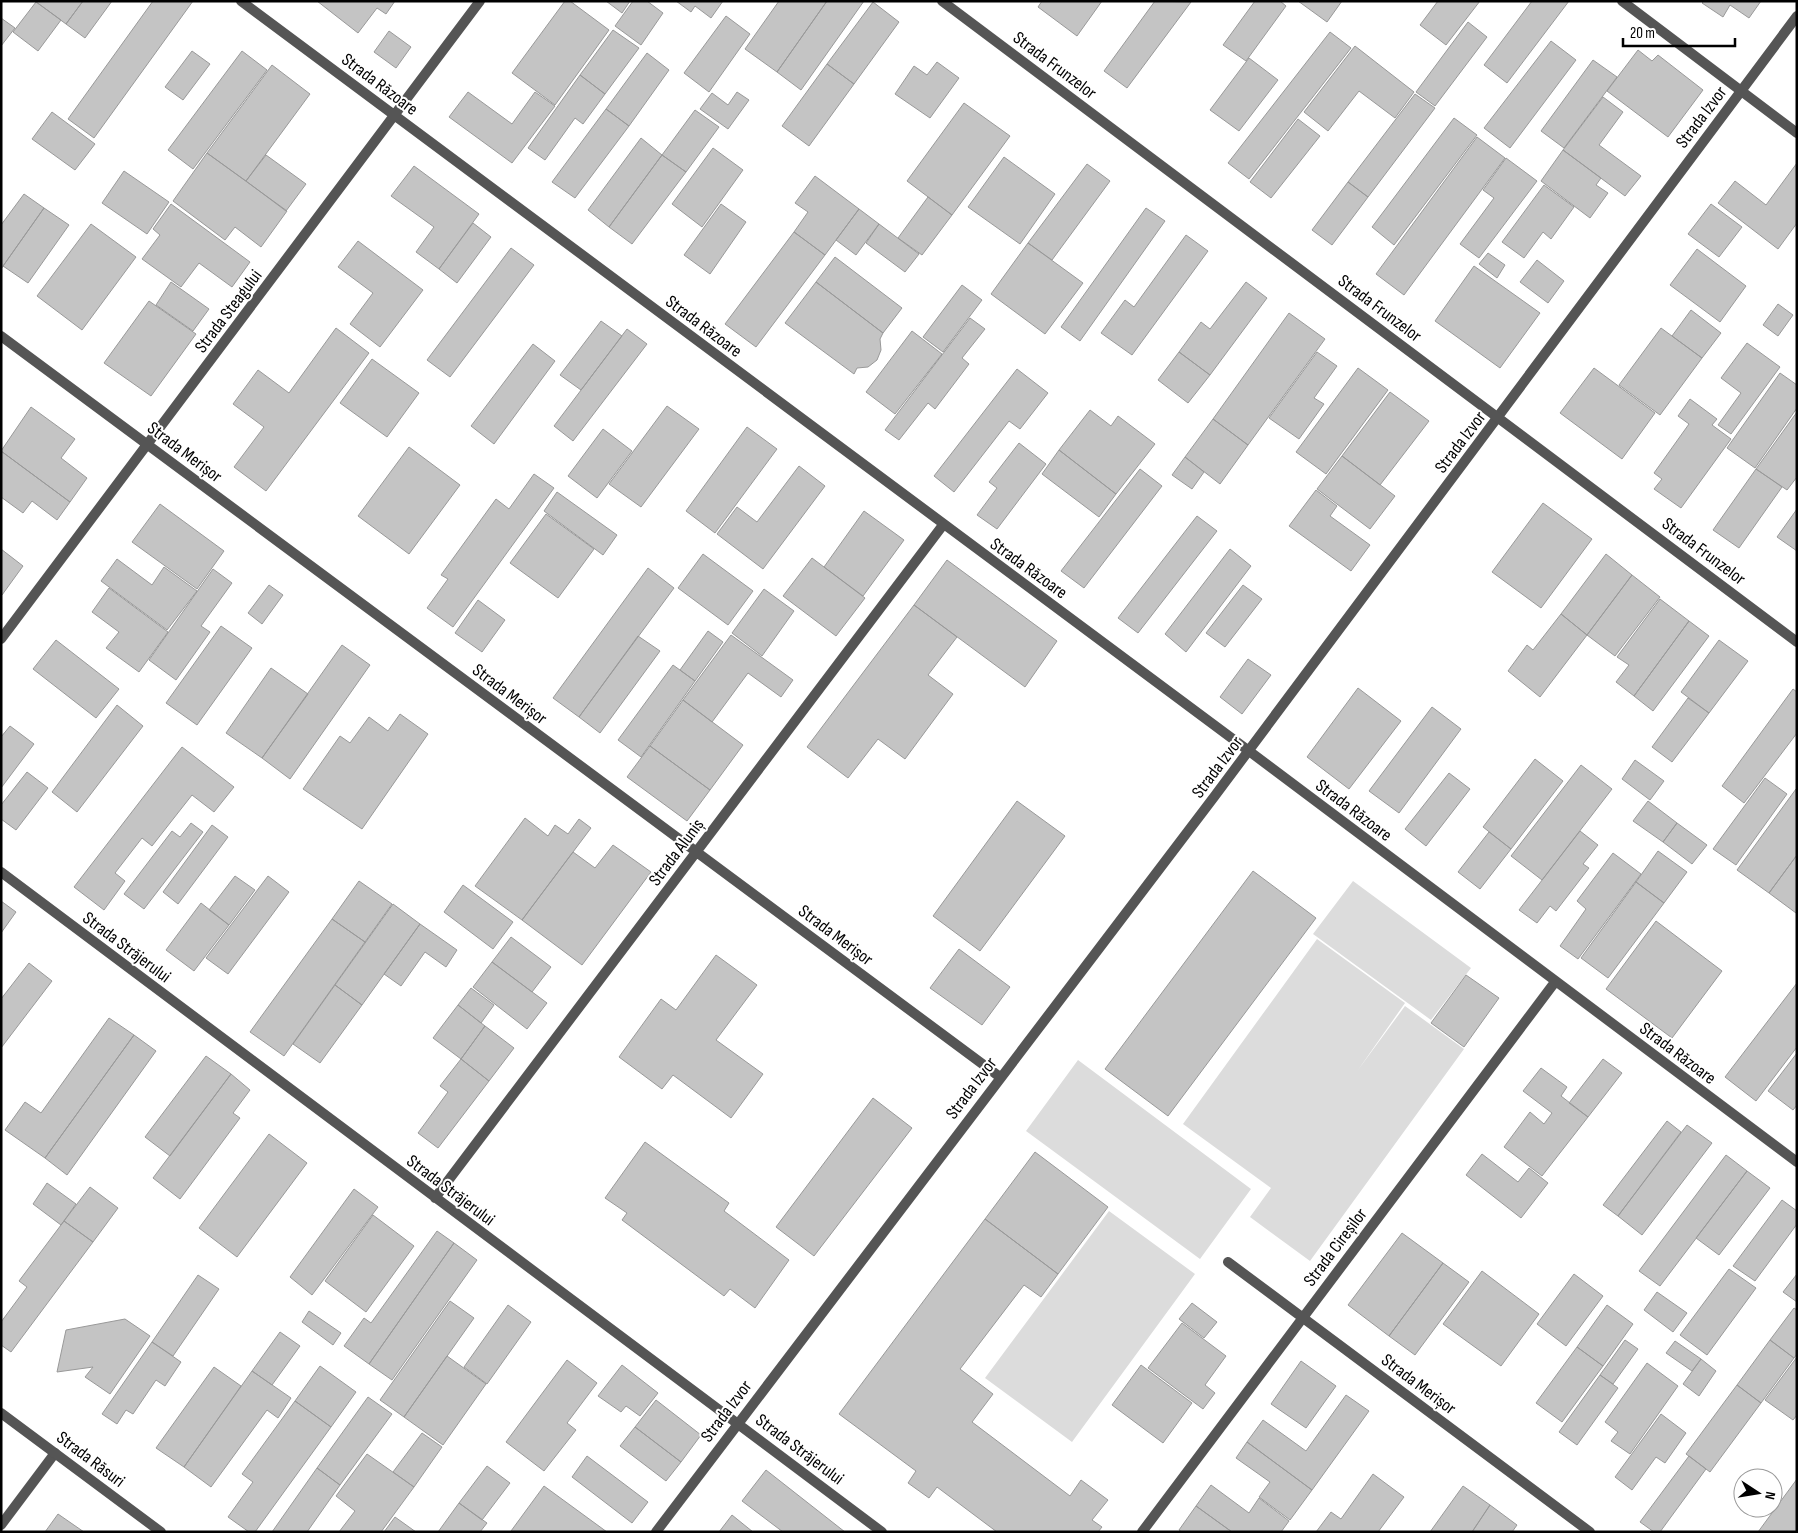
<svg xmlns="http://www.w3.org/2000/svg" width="1798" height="1533" font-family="'Sofia Sans Condensed',sans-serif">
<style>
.green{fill:#dcdcdc}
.building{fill:#c4c4c4;stroke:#999}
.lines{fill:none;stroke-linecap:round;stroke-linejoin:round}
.minor{stroke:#555;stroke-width:10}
.tertiary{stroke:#555;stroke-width:10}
.labels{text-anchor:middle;stroke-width:4;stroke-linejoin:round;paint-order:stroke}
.street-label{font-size:18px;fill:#000;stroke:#fff}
</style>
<rect width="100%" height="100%" fill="#fff"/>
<!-- green -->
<path class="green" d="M1353 881 1471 968 1431 1020 1313 934Z
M1317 939 1405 1003 1358 1070 1405 1006 1464 1049 1310 1261 1250 1217 1271 1188 1183 1124Z
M1078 1060 1251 1189 1200 1259 1026 1131Z
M1109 1211 1195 1274 1072 1442 985 1378Z"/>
<!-- building -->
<path class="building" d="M35 1H83L66 24Z
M83 1H112L85 38 66 24Z
M153 1H193L94 138 68 119Z
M317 1H395L386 14 377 8 358 33Z
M565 1H570L609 30 555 105 512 73Z
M606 1H630L622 13Z
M633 1H647L663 13 641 45 615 26Z
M676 1H723L711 18 695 6 691 12Z
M779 1H827L777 72 745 49Z
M827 1H864L801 90 777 72Z
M1042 1H1102L1077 36 1038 7Z
M1155 1 1191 2 1127 88 1104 71Z
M1255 1H1280L1286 6 1246 61 1223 45Z
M1298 1H1342L1327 22Z
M1438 1H1480L1446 45 1420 25Z
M1532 1H1569L1507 83 1484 65Z
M1704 1H1761L1749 18 1730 5 1723 17 1702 3Z
M36 2 61 20 38 51 13 32Z
M873 2 899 22 854 84 827 64Z
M726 16 750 34 709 92 684 73Z
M1 18 15 28 1 46Z
M1468 22 1487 37 1435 106 1416 92Z
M613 30 639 48 605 94 580 75Z
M389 31 411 47 396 68 374 52Z
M1330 32 1351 48 1249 179 1228 163Z
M1551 41 1576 60 1510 148 1484 128Z
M1355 46 1414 92 1395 118 1359 91 1328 131 1304 112Z
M1638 50 1652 61 1658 55 1703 90 1668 137 1607 91Z
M192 51 210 64 183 100 165 87Z
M242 51 267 70 193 169 168 150Z
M647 53 669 70 629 126 606 109Z
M1249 58 1278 80 1239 131 1210 110Z
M1593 60 1617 77 1564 148 1541 131Z
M937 62 959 78 930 118 895 94 914 66 927 75Z
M827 64 854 84 809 146 782 126Z
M272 65 310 94 246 181 207 153Z
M580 75 605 94 583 124 575 118 545 160 528 148Z
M468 92 512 124 535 92 555 106 512 163 449 117Z
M737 92 749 100 728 129 700 109 712 93 728 105Z
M1415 94 1435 108 1368 197 1348 182Z
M1603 97 1623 112 1599 145 1641 176 1625 196 1563 150Z
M964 103 1010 136 952 215 907 181Z
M606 109 629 126 575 198 552 182Z
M695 110 719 127 686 172 662 155Z
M52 112 95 144 75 170 32 139Z
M1454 118 1477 135 1394 245 1372 227Z
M1298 119 1320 136 1271 198 1250 182Z
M1477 137 1505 158 1404 295 1376 274Z
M641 138 662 155 609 227 588 210Z
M713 148 743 170 702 227 672 204Z
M1563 150 1601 178 1596 185 1608 193 1590 218 1541 181Z
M207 153 287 211 261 247 235 227 225 240 173 201Z
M266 155 306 184 286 211 246 181Z
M662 155 686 172 632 244 609 227Z
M1004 157 1055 194 1020 244 968 207Z
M1506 158 1537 181 1479 258 1460 244 1494 198 1483 190Z
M1797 163V223L1778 249 1718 203 1735 181 1766 205Z
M1087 164 1110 181 1052 260 1028 243Z
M414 166 479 214 439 269 416 252 434 227 391 196Z
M124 171 169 202 147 234 102 203Z
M815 176 859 209 825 255 794 232 808 212 795 203Z
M1348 182 1368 197 1332 245 1312 230Z
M1544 185 1574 207 1551 239 1543 232 1524 258 1502 242Z
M24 194 44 208 1 269V225Z
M928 197 952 215 922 255 898 238Z
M171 204 250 262 232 287 199 263 181 287 142 259 160 235 153 229Z
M721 204 746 222 710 274 684 255Z
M1711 204 1742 227 1719 257 1688 234Z
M44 208 69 225 28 283 3 266Z
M1146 208 1165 221 1080 341 1061 327Z
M859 209 879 224 856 255 836 240Z
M473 223 491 237 457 283 439 269Z
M91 224 136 257 82 330 37 296Z
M879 224 919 254 905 272 866 243Z
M794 232 825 255 756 347 725 324Z
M1186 235 1208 251 1132 355 1101 333 1125 300 1134 307Z
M358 241 423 290 380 347 350 324 373 293 338 267Z
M1028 243 1083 283 1045 334 991 294Z
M511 248 534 265 450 377 427 360Z
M1697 249 1746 286 1720 322 1670 285Z
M1488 253 1505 265 1497 278 1479 264Z
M835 257 902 308 883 333 816 282Z
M1537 260 1564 281 1548 303 1520 282Z
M1474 266 1540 313 1500 368 1435 321Z
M171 282 209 309 193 331 156 305Z
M816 282 883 333 880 339 881 350 877 360 868 367 857 368 854 374 785 323Z
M1246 282 1267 298 1210 375 1179 352 1201 322 1210 329Z
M962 285 982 300 943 352 923 337Z
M149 301 196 334 151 396 104 363Z
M1778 304 1793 315 1778 336 1763 325Z
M1691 310 1721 333 1702 358 1672 336Z
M1289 313 1325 339 1248 445 1213 419Z
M970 318 985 329 962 358 969 364 935 409 928 403 899 440 885 430Z
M601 321 622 336 581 390 560 375Z
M336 328 369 353 266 491 234 467 264 427 233 404 258 370 289 393Z
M1661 328 1702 358 1660 415 1619 385Z
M627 329 647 344 573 441 554 426Z
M912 331 942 354 895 414 866 392Z
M1747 343 1780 367 1731 434 1718 425 1741 393 1721 378Z
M533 344 555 361 494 444 471 426Z
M1179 352 1210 375 1188 403 1158 380Z
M1317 352 1337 366 1314 398 1324 404 1299 439 1269 418Z
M372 359 419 393 387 437 340 403Z
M1358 368 1388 390 1326 474 1296 452Z
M1594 368 1655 413 1622 459 1560 413Z
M1017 369 1048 393 1020 429 1009 421 954 492 934 476Z
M1780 373 1797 385V408L1755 468 1727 448Z
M1390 392 1429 421 1380 485 1342 456Z
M1690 399 1717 419 1712 425 1731 439 1681 508 1654 489 1662 479 1654 473 1689 424 1678 416Z
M667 406 699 429 641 507 609 484Z
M31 407 75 439 61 458 87 478 70 502 1 451Z
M1090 410 1111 426 1118 416 1155 444 1116 494 1059 450Z
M1797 412V477L1787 490 1756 469Z
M1213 419 1248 445 1220 484 1185 457Z
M747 427 777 449 715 533 686 511Z
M603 429 632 451 597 498 568 476Z
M1019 443 1046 464 997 529 977 515 997 488 989 482Z
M409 447 460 485 409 554 358 516Z
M1059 450 1116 494 1099 517 1042 474Z
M1 451 70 502 57 520 32 501 23 513 1 497Z
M1342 456 1395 496 1370 529 1317 489Z
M1185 457 1204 472 1192 489 1172 475Z
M799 466 825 486 763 569 717 534 737 507 757 522Z
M1140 469 1162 486 1084 588 1061 571Z
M1756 469 1782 487 1739 548 1713 530Z
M534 474 554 488 453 627 427 608 448 579 441 575 496 499 509 509Z
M1316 490 1337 506 1330 516 1370 545 1351 571 1289 526Z
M557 492 617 535 603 555 544 511Z
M1543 503 1592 539 1541 608 1492 572Z
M160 504 224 551 197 589 132 542Z
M1797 509V551L1777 537Z
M864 511 904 540 863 596 824 567Z
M546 514 594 549 558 598 510 563Z
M1197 516 1217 531 1138 633 1118 618Z
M1 549 23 566 2 595H1Z
M1230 549 1251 566 1186 652 1165 634Z
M703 554 753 591 728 625 678 588Z
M1606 554 1632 575 1587 635 1561 614Z
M812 558 865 598 836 636 783 596Z
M117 559 152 585 164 567 197 591 167 630 101 581Z
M947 560 1057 641 1025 687 914 605Z
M648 568 674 588 579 717 553 698Z
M213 569 232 583 201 626 210 632 176 680 149 660Z
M1632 575 1660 597 1615 656 1587 635Z
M269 585 283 595 262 624 248 613Z
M1243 585 1262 599 1225 647 1206 633Z
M109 588 168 632 139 672 106 648 119 632 92 612Z
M764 589 794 611 762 656 732 633Z
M1660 599 1689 621 1634 696 1616 682 1629 665 1617 657Z
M478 600 505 620 482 652 455 633Z
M914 605 957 637 928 675 953 694 905 759 878 739 848 778 807 747Z
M1561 614 1587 635 1540 697 1508 671 1527 645 1533 650Z
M1689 621 1709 636 1653 711 1634 696Z
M221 626 252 648 197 725 166 703Z
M708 631 723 642 695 681 680 670Z
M731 635 793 680 781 697 748 673 712 722 683 700Z
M638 636 660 651 600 733 579 717Z
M56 640 119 689 96 718 33 669Z
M1719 640 1748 661 1709 713 1681 692Z
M342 645 370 665 290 779 262 758Z
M1248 659 1271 675 1242 714 1220 697Z
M673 665 695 681 641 757 618 740Z
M271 668 308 694 262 758 226 733Z
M1358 688 1401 721 1349 789 1307 757Z
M1793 689 1797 692V733L1744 803 1722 786Z
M1688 698 1709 713 1672 762 1652 747Z
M683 700 743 745 710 790 650 746Z
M117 705 143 726 77 812 52 792Z
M1432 707 1461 729 1399 813 1369 791Z
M400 714 428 734 362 829 303 789 340 736 350 743 369 717 388 731Z
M10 726 34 744 1 788V737Z
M650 746 710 790 687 821 627 777Z
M182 747 234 787 214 812 192 795 152 846 142 838 115 873 125 881 104 910 74 887Z
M1535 759 1563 781 1511 849 1483 827Z
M1635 760 1664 781 1650 800 1622 779Z
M1581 765 1612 789 1542 880 1511 856Z
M27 772 48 788 16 830 1 819V805Z
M1449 773 1470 789 1426 846 1405 829Z
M1765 778 1787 794 1736 865 1713 849Z
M1796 789 1797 855 1769 893 1737 870Z
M1017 801 1065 836 980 951 933 916Z
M1648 801 1677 823 1663 842 1633 821Z
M525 818 548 836 555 825 568 834 579 819 591 828 522 920 475 886Z
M191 823 203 832 144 909 124 894 172 831 180 837Z
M1677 823 1707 845 1692 864 1663 842Z
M212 825 228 837 178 904 163 892Z
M1580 831 1598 845 1583 864 1589 868 1556 911 1550 906 1537 923 1519 910Z
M1489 832 1511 849 1480 889 1458 872Z
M613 845 651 872 582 965 522 920 573 852 595 868Z
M1658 851 1687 872 1664 903 1636 882Z
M1613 853 1641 874 1578 959 1560 946 1586 909 1577 901Z
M1797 855V911L1796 913 1769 893Z
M1253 871 1316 918 1168 1116 1105 1069Z
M235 876 255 890 229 925 209 910Z
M268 876 289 892 228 974 206 958Z
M359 881 392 904 365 942 332 919Z
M1636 882 1664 903 1608 978 1581 958Z
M463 885 513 922 493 949 444 912Z
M1 901 16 912 1 933Z
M201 903 229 925 194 971 166 950Z
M393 904 420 924 362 1005 335 985Z
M332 919 365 942 284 1056 250 1032Z
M1656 921 1722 971 1672 1038 1606 989Z
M420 924 457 950 446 967 425 952 401 986 384 974Z
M511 937 551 967 532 992 492 962Z
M959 949 1010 987 982 1025 930 988Z
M716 955 757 985 716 1040 763 1074 731 1118 673 1075 662 1089 619 1057 661 999 676 1010Z
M492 962 547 1003 527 1029 473 987Z
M29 963 52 981 1 1048V999Z
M1466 975 1499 998 1464 1047 1431 1023Z
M1797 983V1047L1756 1101 1725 1077Z
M335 985 362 1005 320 1063 293 1044Z
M471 988 494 1005 481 1023 458 1005Z
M458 1005 485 1026 461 1059 433 1038Z
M109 1018 134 1035 45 1158 5 1130 25 1102 41 1113Z
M485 1026 514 1048 489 1081 461 1059Z
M134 1035 156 1051 67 1175 45 1158Z
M1797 1053V1105L1793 1110 1768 1091Z
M206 1056 231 1074 170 1156 145 1137Z
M461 1059 489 1081 438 1148 418 1133 448 1092 440 1086Z
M1603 1059 1622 1073 1588 1117 1569 1103Z
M1541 1068 1567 1087 1561 1096 1588 1117 1542 1176 1504 1147 1530 1112 1544 1124 1552 1113 1523 1091Z
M231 1074 250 1090 233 1113 240 1118 180 1199 153 1178Z
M873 1098 912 1128 814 1256 776 1227Z
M1667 1121 1681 1132 1618 1216 1603 1205Z
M1687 1125 1712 1143 1642 1235 1618 1216Z
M269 1134 307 1163 237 1257 199 1228Z
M645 1142 729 1203 724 1211 789 1260 755 1308 730 1289 724 1296 622 1220 627 1213 605 1198Z
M1035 1152 1108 1207 1058 1274 985 1219Z
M1482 1154 1518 1182 1529 1168 1548 1183 1521 1218 1466 1175Z
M1726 1155 1747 1171 1660 1286 1639 1271Z
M1747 1171 1770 1188 1719 1255 1696 1238Z
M47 1183 76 1204 61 1225 33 1204Z
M90 1187 118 1208 93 1242 64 1221Z
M354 1189 378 1207 312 1295 290 1277Z
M1782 1200 1797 1211V1224L1755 1281 1733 1266Z
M373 1215 414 1246 366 1312 325 1281Z
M985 1219 1058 1274 1041 1297 1024 1285 960 1369 993 1394 972 1422 1070 1496 1081 1480 1108 1500 1092 1520 1102 1527 1098 1532H997L937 1487 929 1498 908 1483 916 1471 839 1414Z
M64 1221 93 1242 11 1352 1 1345V1322L27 1287 19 1281Z
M437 1231 454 1243 369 1364 344 1346 364 1318 371 1323Z
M1402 1233 1443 1263 1389 1336 1348 1305Z
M454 1243 477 1260 392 1380 369 1364Z
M1443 1263 1469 1282 1415 1355 1389 1336Z
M1729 1269 1756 1288 1707 1355 1680 1335Z
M1482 1271 1539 1314 1501 1366 1443 1324Z
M1574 1274 1603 1296 1566 1346 1537 1324Z
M1797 1274V1302L1783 1292Z
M198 1275 219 1289 173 1356 152 1342Z
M1657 1292 1687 1313 1673 1332 1644 1310Z
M450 1301 474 1318 404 1417 380 1400Z
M1192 1303 1217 1322 1204 1338 1179 1319Z
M508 1305 531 1322 487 1384 464 1367Z
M1607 1305 1633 1324 1603 1366 1577 1347Z
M1794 1308 1797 1310V1354L1794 1358 1770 1340Z
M309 1311 341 1333 333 1345 302 1322Z
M125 1319 150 1336 110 1394 85 1377 93 1367 57 1372 66 1330Z
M1182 1323 1226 1356 1205 1385 1215 1393 1203 1409 1148 1368Z
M280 1332 300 1346 272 1385 252 1371Z
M1625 1340 1638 1349 1613 1384 1600 1375Z
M1770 1340 1794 1358 1761 1403 1737 1385Z
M1675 1341 1701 1359 1692 1371 1666 1353Z
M152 1342 181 1362 165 1386 156 1380 133 1414 126 1410 117 1424 102 1414Z
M1577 1347 1603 1366 1562 1422 1536 1403Z
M447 1356 486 1384 443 1445 404 1417Z
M1797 1357V1415L1793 1420 1765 1400Z
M1701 1359 1716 1371 1699 1396 1683 1384Z
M567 1360 597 1383 567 1423 576 1430 544 1471 506 1442Z
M1301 1361 1336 1386 1306 1428 1271 1404Z
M1647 1363 1678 1386 1630 1454 1611 1441 1618 1432 1605 1422Z
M622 1365 658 1393 640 1416 626 1406 621 1412 598 1396Z
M1141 1365 1192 1403 1163 1443 1112 1405Z
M320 1366 356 1392 331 1427 295 1401Z
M214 1367 241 1386 184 1467 156 1448Z
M252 1371 291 1398 278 1418 267 1410 211 1487 184 1467Z
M1600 1375 1618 1388 1577 1445 1559 1432Z
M1737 1385 1761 1403 1710 1472 1686 1454Z
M1346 1395 1369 1411 1312 1490 1247 1442 1263 1420 1306 1451Z
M368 1397 392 1414 340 1485 317 1468Z
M656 1400 701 1435 681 1462 635 1427Z
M295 1401 331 1427 255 1532H249L228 1517 253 1482 242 1474Z
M1661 1414 1686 1433 1665 1463 1656 1457 1632 1490 1615 1477Z
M635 1427 681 1462 666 1481 620 1446Z
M422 1433 442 1447 414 1487 393 1472Z
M1247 1442 1312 1490 1290 1520 1259 1497 1270 1482 1236 1458Z
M367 1454 414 1487 381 1532H339L355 1511 336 1496Z
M587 1456 648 1502 632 1523 572 1477Z
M1689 1456 1706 1469 1660 1532H1654L1640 1522Z
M487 1466 510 1483 482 1520 459 1503Z
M317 1468 340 1485 307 1532H272Z
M766 1470 845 1532H783L742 1501Z
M1373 1474 1404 1497 1378 1532H1316L1331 1512 1341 1519Z
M1797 1479V1532H1758Z
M1211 1485 1249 1513 1259 1498 1289 1521 1281 1532H1232L1196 1506Z
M544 1486 607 1532 511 1531Z
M1463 1486 1490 1505 1472 1532H1430Z
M459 1503 487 1523 480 1532H438Z
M1490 1505 1517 1525 1512 1532H1472Z
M1196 1506 1232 1532H1182L1179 1530Z
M58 1514 84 1532H45Z
M732 1515 753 1532H719Z
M395 1517 416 1532H384Z"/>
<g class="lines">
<!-- minor -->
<path class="minor" d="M241 1 1249 751 1797 1162
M1622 1 1797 133
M1 336 1000 1077
M1 639 480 1
M1 872 882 1532
M435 1198 943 525
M1228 1262 1590 1532
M1 1525 55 1453
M656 1532 1214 797 1797 16
M1142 1532 1555 982"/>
<!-- tertiary -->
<path class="tertiary" d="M942 1 1797 642
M1 1413 161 1532"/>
</g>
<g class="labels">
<!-- street labels -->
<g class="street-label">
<text transform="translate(1055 65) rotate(37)" y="6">Strada Frunzelor</text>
<text transform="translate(380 84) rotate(37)" y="6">Strada Răzoare</text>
<text transform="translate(1701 117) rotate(-53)" y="6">Strada Izvor</text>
<text transform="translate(1380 308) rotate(37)" y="6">Strada Frunzelor</text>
<text transform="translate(228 311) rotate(-53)" y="6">Strada Steagului</text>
<text transform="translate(704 326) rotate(37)" y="6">Strada Răzoare</text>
<text transform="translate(1460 442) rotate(-53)" y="6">Strada Izvor</text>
<text transform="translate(185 452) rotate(37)" y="6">Strada Merișor</text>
<text transform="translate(1704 551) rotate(37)" y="6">Strada Frunzelor</text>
<text transform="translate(1029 568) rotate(36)" y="6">Strada Răzoare</text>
<text transform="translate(510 694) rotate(37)" y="6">Strada Merișor</text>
<text transform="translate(1217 767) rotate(-53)" y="6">Strada Izvor</text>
<text transform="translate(1354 810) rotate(37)" y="6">Strada Răzoare</text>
<text transform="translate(676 852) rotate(-53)" y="6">Strada Aluniș</text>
<text transform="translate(836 935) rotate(37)" y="6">Strada Merișor</text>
<text transform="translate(127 947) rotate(37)" y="6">Strada Străjerului</text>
<text transform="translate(1678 1053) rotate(37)" y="6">Strada Răzoare</text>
<text transform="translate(971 1088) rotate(-53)" y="6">Strada Izvor</text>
<text transform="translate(451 1190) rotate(37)" y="6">Strada Străjerului</text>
<text transform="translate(1335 1247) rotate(-53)" y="6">Strada Cireșilor</text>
<text transform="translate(1419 1384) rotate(37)" y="6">Strada Merișor</text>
<text transform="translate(726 1411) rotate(-53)" y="6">Strada Izvor</text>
<text transform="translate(800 1449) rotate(37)" y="6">Strada Străjerului</text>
<text transform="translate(91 1459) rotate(37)" y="6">Strada Răsuri</text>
</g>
</g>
<!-- border -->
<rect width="1798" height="1533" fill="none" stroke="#000000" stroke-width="5"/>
<!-- north arrow -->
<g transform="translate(1758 1493) rotate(102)"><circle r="24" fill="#ffffff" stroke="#999999"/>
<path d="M0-4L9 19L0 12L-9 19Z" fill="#000000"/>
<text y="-8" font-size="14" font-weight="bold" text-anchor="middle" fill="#000000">N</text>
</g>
<!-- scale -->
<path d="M1623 38v8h112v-8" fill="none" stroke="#000000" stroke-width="2.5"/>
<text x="1630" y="38" font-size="15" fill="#000000" stroke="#ffffff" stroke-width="4" paint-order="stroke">20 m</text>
</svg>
